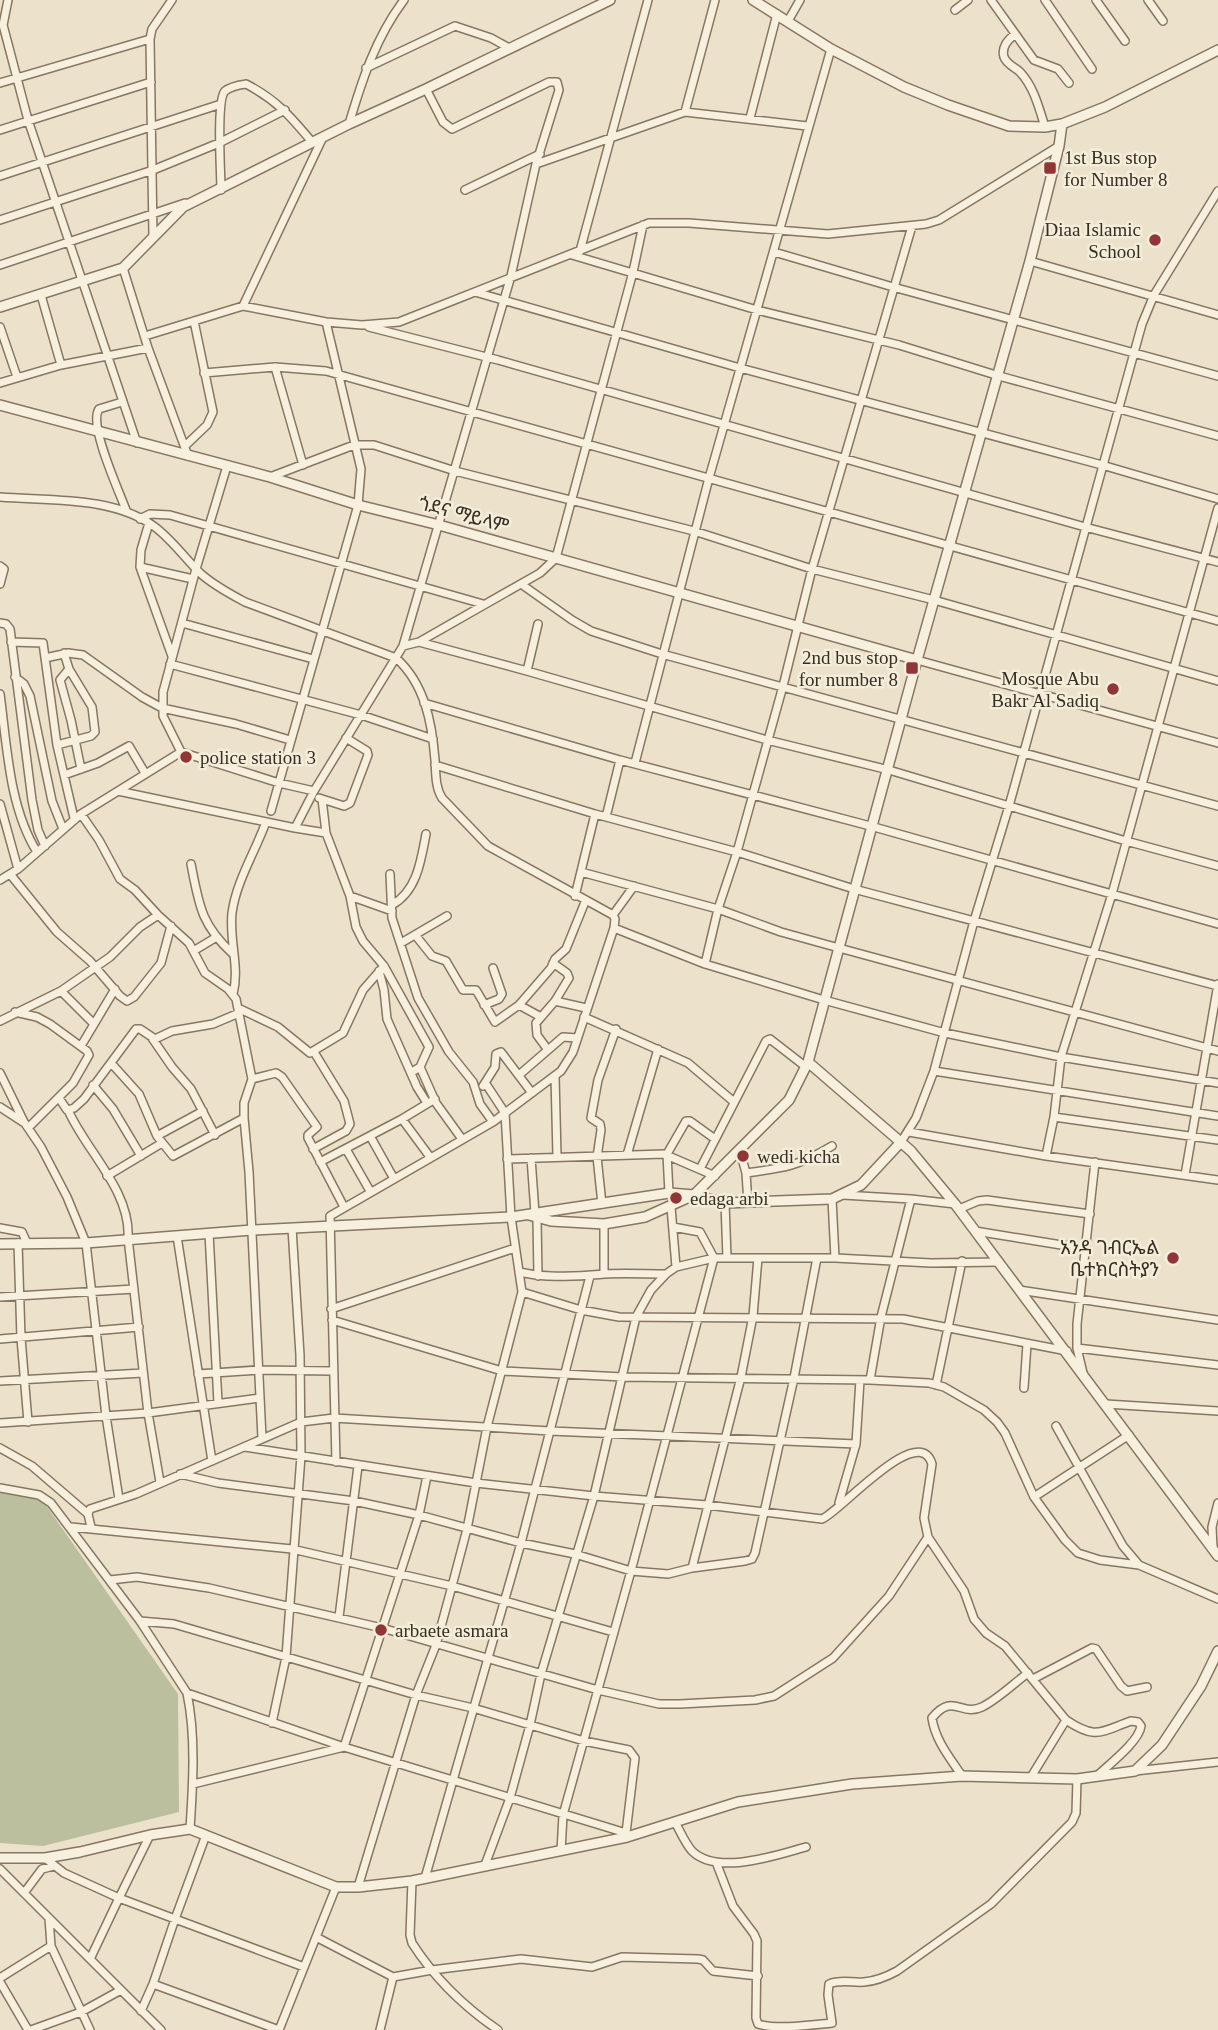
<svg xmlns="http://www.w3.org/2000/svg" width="1218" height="2030" font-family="'Times New Roman','Noto Sans Ethiopic',serif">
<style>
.cemetery{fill:#bbbf9e}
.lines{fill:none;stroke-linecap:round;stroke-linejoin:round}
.minor-casing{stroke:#877661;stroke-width:10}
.tertiary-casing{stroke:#877661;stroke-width:12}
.minor{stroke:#f7f0de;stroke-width:7}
.tertiary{stroke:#f7f0de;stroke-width:9}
.poi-dot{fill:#913636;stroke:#f3edda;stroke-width:2.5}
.labels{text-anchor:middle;stroke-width:5;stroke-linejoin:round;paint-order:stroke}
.poi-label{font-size:19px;fill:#392e23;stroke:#f3edda;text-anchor:start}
.street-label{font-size:19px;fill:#392e23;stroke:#f3edda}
</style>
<rect width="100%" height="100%" fill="#ece2cb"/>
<!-- cemetery -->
<path class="cemetery" d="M0 1491 41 1498 178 1694 179 1812 43 1846 0 1843Z"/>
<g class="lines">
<!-- minor casing -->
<g class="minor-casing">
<path id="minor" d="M8 0 3 25 28 120 137 443
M991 0 1034 60 1058 69 1069 83
M1045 0 1092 69
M1096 0 1125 41
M1148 0 1163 21
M955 10 968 0
M788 21 800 0
M1015 34C1008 40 1001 47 1004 57 1007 65 1015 67 1020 72 1034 87 1039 108 1045 127
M366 68 455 26 491 38 509 48
M0 83 150 39
M685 112 715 0
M750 118 777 14
M349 124C362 80 376 37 404 0
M0 130 151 82
M536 164 685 112 807 126
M0 176 221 104
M221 190C221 174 216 100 225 91 231 86 239 85 246 84 277 100 291 117 312 142
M465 190 540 154
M0 220 153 170 219 143 285 110
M153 236 150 39 152 29 172 0
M580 251 648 0
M774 252 893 287 1218 376
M572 255 757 310 899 345 999 376 1218 436
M1030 261 1218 315
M0 265 185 203
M123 268 148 348 188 456
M475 292 740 368 1102 465 1218 499
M41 295 61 365
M243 306 323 137
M0 327 17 377
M369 327 498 360 1085 527 1218 562
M145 336 243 306 326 322 362 325 399 322 649 223H689L828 234 926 224 939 220 1059 146
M275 367 303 465
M204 373 275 367 326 371 1218 621
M0 383 61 365 148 348
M122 402 99 409C88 424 119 491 126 510
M185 446 207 425 213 412 194 321
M270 477 354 445H374L455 471 694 531 812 569 934 600 1218 681
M0 497C51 501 113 496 155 527 172 540 185 558 200 573 213 585 230 594 245 602L396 658C425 684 432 723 435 760 436 773 435 787 442 798L488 846 613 915
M140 519 150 514 170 515 483 604
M149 523 141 550 140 567 172 656
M0 566 4 569 0 584
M140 567 193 579
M521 584 572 620 591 631 662 654 1218 806
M0 623 6 624 10 629 32 800 38 830 45 846
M182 623 313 659
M11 642 43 643 57 745 74 818
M419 642 527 671 767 740 889 770 1126 841 1218 866
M403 646 419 642 540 573 556 558 633 272 643 225
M64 653 69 669 60 680 71 720 81 769
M45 658 68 653 83 655 142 697 162 708 236 724 290 740
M917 660 1218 743
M170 664 361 715 433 739
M527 671 538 624
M15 677 24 684 30 696 52 801 63 829
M0 694C7 746 9 807 37 852
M424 703 620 760 874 827 1218 924
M57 745 91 736 95 732 92 707 69 669
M181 752 163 716V692L196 569 227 466
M635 763 709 478 831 49
M435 765 595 814 737 852 854 889 1218 986
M64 775 98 763 129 746 145 773
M118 791 295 828 314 791 403 646 511 276 536 164 559 90 557 82H549L452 129 443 122 426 89
M319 798 344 806 350 803 368 755 367 751 346 738
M322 799 326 833 350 896 356 927 363 941 384 966 429 1047 420 1067 412 1072
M0 804 18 869
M271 811 358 505 361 469 326 322
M81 814 99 840 120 879 135 890 158 915 189 943 205 973 228 989 236 999 252 1079 244 1103V1118L249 1172 262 1438
M606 817 620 760
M295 828 326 833
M191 864C199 905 201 925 233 954
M581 872 718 909 781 932 839 948 1218 1051
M10 874 57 932 90 961 120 996 127 1001 134 997 161 963 171 926
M390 874 392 918 418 998 449 1052 473 1082 480 1104 493 1122
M0 880 18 869 81 814 181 752 279 783 314 791
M350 896 392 911
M575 896 595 814
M392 905C417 891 421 861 426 834
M614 928 705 964 824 1000 945 1033 1061 1057 1218 1083
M416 936 432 956 446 961 463 990H476L495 1022 519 1005 551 968 555 959 566 949 585 902
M401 943 447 916
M195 950 215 938
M705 964 718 909 737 852 783 686 812 569 912 226
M379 971 384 990 387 1019 417 1087 427 1103
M61 991 94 1024
M233 994C240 967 229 941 232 913 236 882 255 852 266 822
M555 1001 586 1008
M484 1005 499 999 502 994 493 968
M519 1005 541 1017
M238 1008 278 1027 310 1053 343 1033 363 990 384 966
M15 1012 37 1017 50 1024 87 1051 89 1055 73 1083 28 1128
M584 1017 688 1063 734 1102
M0 1021 61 991 110 957 140 927 158 915
M152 1038 172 1067 191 1089 215 1135
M81 1046 115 989
M548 1050 537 1035 536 1023 555 1001 569 978 567 973 553 963
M111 1063 139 1094 157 1136 173 1156 244 1118
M420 1067 436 1103 462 1139
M934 1071 1218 1116
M0 1073 24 1122 41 1147 67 1197 86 1243 106 1416 119 1499
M519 1075 563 1037 577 1038
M555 1076 557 1156
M252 1079 276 1073 282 1077 317 1127 308 1135V1138L344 1207
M93 1085 113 1109 141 1156
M483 1086 495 1067 496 1054 501 1052 532 1093
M59 1098 67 1110 74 1108 84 1099 136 1029H140L155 1039 172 1031 213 1024 239 1013
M0 1107 23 1122
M68 1110C86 1151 131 1191 128 1238L148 1413 160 1482
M1054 1117 1218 1140
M402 1119 430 1157
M909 1132 1046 1156 1218 1180
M157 1136 203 1111
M370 1136 393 1177
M901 1142 916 1118 934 1071 974 921 1009 806 1142 324 1154 295 1218 191
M313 1149 346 1131 350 1124 344 1101 314 1052
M346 1149 370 1191
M740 1151 746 1173 748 1203
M627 1155 658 1049
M1046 1156 1054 1117 1061 1057 1112 894 1218 508
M531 1158 535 1213
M507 1159 664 1154 715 1176
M320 1162 402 1119 435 1099
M700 1169 766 1041 770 1039 806 1067
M746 1173C784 1168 799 1166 832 1146
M1185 1175 1218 984
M107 1176 162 1143
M669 1193 667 1154 686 1121H690L715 1139
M843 1195 911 1199 955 1204
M832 1199 835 1258
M725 1203 727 1258
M602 1204 597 1157 601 1130 600 1124 591 1118 598 1080 616 1029
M671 1207 676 1267 714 1258H835L931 1263 999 1262
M959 1209 978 1201 987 1200 1090 1214
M537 1219 538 1276
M604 1224V1274
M0 1228 22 1232 27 1243
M975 1231 1086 1249
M209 1233 218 1403
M177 1236 212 1461
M18 1243 21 1338 28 1422
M519 1272C552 1279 572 1276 605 1274 625 1273 646 1274 666 1274
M1019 1290 1218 1320
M522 1292 581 1310 619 1317 903 1319 1067 1351
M0 1297 134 1289
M331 1309 515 1248
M332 1320 502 1371 623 1377 870 1380 929 1383 944 1387 984 1410 997 1422 1005 1433 1034 1497 1065 1540 1078 1553 1100 1560 1139 1565 1218 1599
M0 1339 139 1327
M1077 1348 1218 1365
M1083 1373 1077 1348V1324L1095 1162
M198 1374 258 1370 333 1371
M870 1380 881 1317 911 1199
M0 1381 143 1373
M936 1385 962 1261
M1024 1388 1027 1344
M1106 1404 1218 1411
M0 1423 148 1413 260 1398
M1056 1426 1123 1546 1139 1565
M245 1447 476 1483 594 1496 707 1505 822 1519C839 1513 919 1420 932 1464L924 1518 928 1537 964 1591 974 1619 986 1633 1005 1646 1066 1720C1096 1740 1100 1732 1131 1721L1138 1722 1141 1726C1139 1742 1108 1765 1096 1777
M0 1448 32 1466 88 1514
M336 1462 330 1216 493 1122 561 1071 573 1052 614 928 615 919 613 915 634 886
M180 1474 218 1483 354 1501 419 1515 521 1543 575 1554 631 1571 668 1574 692 1568 745 1561 752 1559 755 1553 794 1378 817 1258
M0 1488 39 1495 51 1503 140 1621 187 1693C196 1736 193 1784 190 1829
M1034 1497 1129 1435
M839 1503 856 1444 860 1380
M71 1527 292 1549 452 1586 613 1632
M91 1527 88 1514 90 1509 136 1494 301 1422 334 1418 550 1431 856 1444
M1213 1548 1212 1527 1218 1503
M692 1568 741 1377 753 1316 758 1258
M110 1580 137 1577 209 1588 382 1628 598 1690 659 1704H680L755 1700 774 1696 833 1658 889 1596 928 1537
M339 1617 358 1466
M140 1621 174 1624 416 1695 473 1708 584 1741 629 1750 635 1758 626 1833
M1033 1679 1092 1648 1096 1649 1121 1686 1127 1691 1147 1687
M187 1693 344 1747 626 1833 627 1837
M272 1723 286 1657 301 1456 300 1355 292 1228
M1135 1771 1218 1762
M962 1776C950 1758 935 1740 932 1718 953 1692 961 1717 982 1707 998 1699 1013 1684 1028 1673
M1031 1777 1066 1720
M193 1784 344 1747 419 1515 427 1476
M675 1822C680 1831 685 1843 692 1851 717 1876 777 1855 806 1847
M150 1835 119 1898 175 1919 206 1835
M561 1851 563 1815 631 1571 714 1258 700 1232 673 1227
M45 1858 64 1873 119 1898 91 1957
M716 1862 733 1906 754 1934 757 1941 756 2018 758 2024C777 2030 811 2025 832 2023L828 1995 829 1984C841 1979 852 1983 864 1982 876 1981 886 1977 897 1971L991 1904 1072 1822 1076 1813 1077 1779
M485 1865 510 1798 530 1725 541 1674 594 1496 636 1317 651 1290 666 1274 676 1267
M0 1869 161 2030
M425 1878 521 1543 590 1276
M412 1881 410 1935 412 1943C435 1979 463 2006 498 2030
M358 1887 416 1695 436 1645 452 1586 467 1529 487 1427 522 1292 511 1217 505 1113 486 1084
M24 1893 42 1869 54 1866
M49 1918 51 1946 90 2030
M316 1937 393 1977 432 1970 521 1959 592 1967 622 1957 698 1959 703 1960 713 1971 758 1976
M0 1978 51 1946
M0 1982 28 2030
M153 1984 175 1919 304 1967
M141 2011 153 1984 279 2030 336 1887
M31 2030 81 2012 121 1990
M380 2030 393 1977"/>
</g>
<!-- tertiary casing -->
<g class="tertiary-casing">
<path id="tertiary" d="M753 0 831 49 904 87 948 105 1009 126 1045 127 1062 124
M0 307 123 268 183 207 349 124 426 89 610 0
M0 405 270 477 358 505 439 525 917 660
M808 1062 911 1151 955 1204 1218 1556
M529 1215 551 1221 604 1224 645 1217 694 1195 725 1203 832 1199 861 1185 901 1142
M0 1244 86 1243 252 1230 511 1217 669 1193 694 1195 789 1100 808 1062 917 660 1030 261 1059 146 1062 124 1105 107 1218 50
M0 1858H45L80 1852 150 1835 190 1829 336 1887H358L412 1881 627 1837 738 1802 852 1784 962 1776 1077 1779 1135 1771 1162 1745 1201 1686 1218 1651"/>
</g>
<!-- minor -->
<use href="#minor" class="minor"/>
<!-- tertiary -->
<use href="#tertiary" class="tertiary"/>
</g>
<!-- markers -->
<g class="poi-dot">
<rect x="1043" y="161" width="14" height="14" rx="3.5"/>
<circle cx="1155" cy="240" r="7"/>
<rect x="905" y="661" width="14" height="14" rx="3.5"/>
<circle cx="1113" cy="689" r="7"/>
<circle cx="186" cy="757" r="7"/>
<circle cx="743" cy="1156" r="7"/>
<circle cx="676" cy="1198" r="7"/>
<circle cx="1173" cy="1258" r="7"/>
<circle cx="381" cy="1630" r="7"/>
</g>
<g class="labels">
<!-- poi labels -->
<g class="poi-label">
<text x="1064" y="164">1st Bus stop<tspan x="1064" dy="22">for Number 8</tspan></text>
<text x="1141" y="236" text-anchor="end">Diaa Islamic<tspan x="1141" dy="22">School</tspan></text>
<text x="898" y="664" text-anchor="end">2nd bus stop<tspan x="898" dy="22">for number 8</tspan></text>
<text x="1099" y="685" text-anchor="end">Mosque Abu<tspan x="1099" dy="22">Bakr Al Sadiq</tspan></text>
<text x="200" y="764">police station 3</text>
<text x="757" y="1163">wedi kicha</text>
<text x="690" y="1205">edaga arbi</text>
<text x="1159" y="1254" text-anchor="end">አንዳ ገብርኤል<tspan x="1159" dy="22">ቤተክርስትያን</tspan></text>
<text x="395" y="1637">arbaete asmara</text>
</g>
<!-- street labels -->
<g class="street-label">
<text transform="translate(464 514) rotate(15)" y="7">ጎደና ማይላም</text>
</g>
</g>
</svg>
